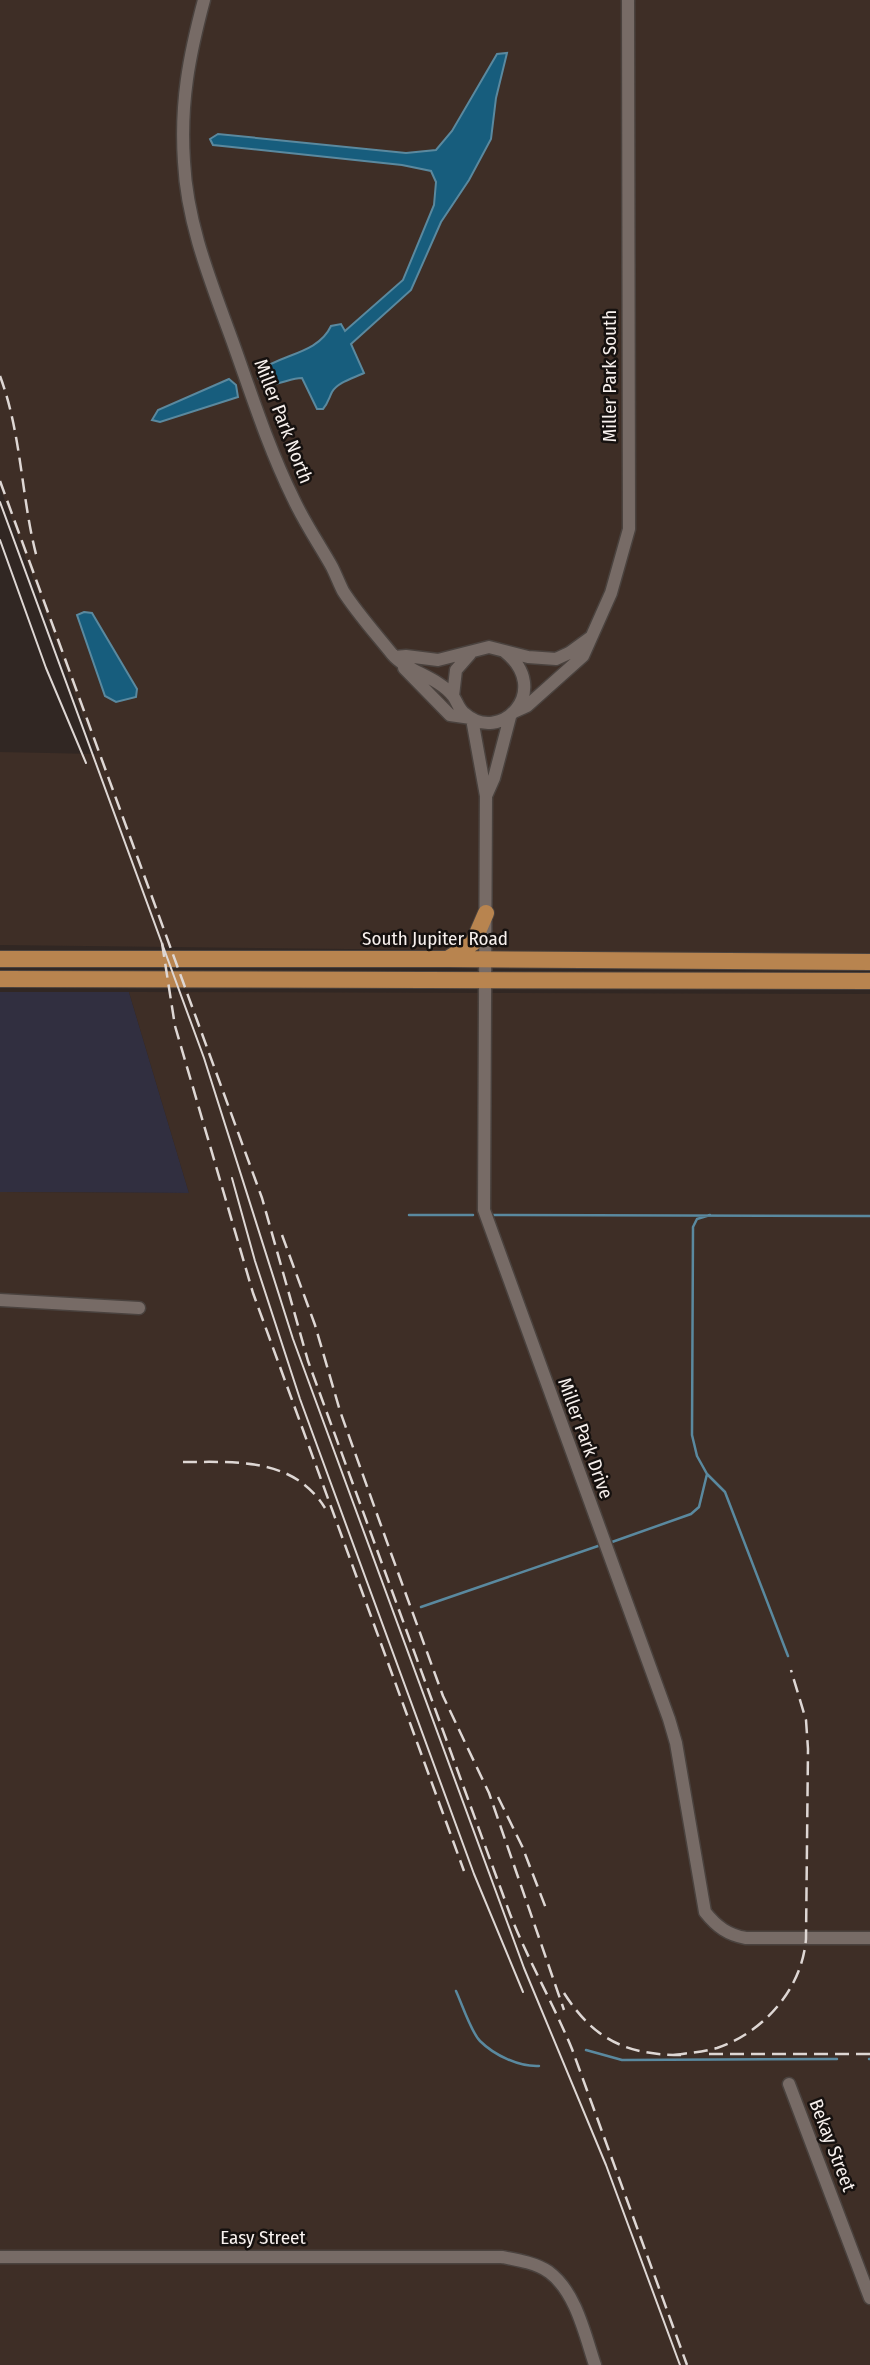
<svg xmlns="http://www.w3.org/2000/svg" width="870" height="2365" font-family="'Fira Sans Condensed',sans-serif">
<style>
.commercial{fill:#312f40}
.built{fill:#3e2e26}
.water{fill:#175d7d;stroke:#5a899f;stroke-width:2}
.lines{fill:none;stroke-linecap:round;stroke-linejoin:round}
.stream{stroke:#5a899f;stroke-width:2.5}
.minor-casing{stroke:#4a423e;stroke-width:15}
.major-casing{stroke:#4a423e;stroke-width:18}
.minor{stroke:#776b66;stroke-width:12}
.major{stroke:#b8844f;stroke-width:16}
.tram{stroke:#ded7d4;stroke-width:2}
.rail{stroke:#ded7d4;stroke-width:2.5;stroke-dasharray:14 7;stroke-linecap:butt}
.labels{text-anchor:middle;stroke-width:5;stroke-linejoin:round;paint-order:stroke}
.street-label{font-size:19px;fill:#f8f1ee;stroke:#16110f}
</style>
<rect width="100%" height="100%" fill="#312723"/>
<!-- commercial -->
<path class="commercial" d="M0 992H129L189 1193 0 1192Z"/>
<!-- built -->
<path class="built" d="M0 0H870V955L0 945V752L96 754 0 487Z
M129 992 870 994V2365H0V1192L189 1193Z"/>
<!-- water -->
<path class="water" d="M507 53 496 98 491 139 469 180 441 222 411 290 351 344 364 373C354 378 338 382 332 392 329 398 328 403 323 409H317L302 378C286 378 270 392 258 378L259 371C281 354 318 354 331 326L341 324 345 331 403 280 434 205 436 182 431 171 402 165 213 145 210 139 218 134 406 153 436 150 452 131 497 54Z
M229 379 236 385 238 397 160 422 152 420 158 410Z
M84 612 92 613 137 689 136 697 116 702 105 696 77 615Z"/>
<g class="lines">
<!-- stream -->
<path class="stream" d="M409 1215H473
M493 1215 870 1216
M707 1474 725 1492 788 1656
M612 1542 691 1514 699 1507 707 1474 697 1456 692 1435 693 1227 697 1219 710 1215
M421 1607 598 1546
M456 1991C462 2004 471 2032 480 2041 494 2055 519 2067 539 2066
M586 2050 622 2060 837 2059
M869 2059H870"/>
<!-- minor casing -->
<g class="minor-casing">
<path id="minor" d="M204 0C189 56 180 103 184 162 187 224 211 282 232 340 251 393 268 447 293 498 304 522 319 544 332 567 336 575 339 583 343 591 357 613 376 634 392 654 407 672 437 676 453 696 457 701 458 708 464 713 500 746 554 690 504 651
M395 657 406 656 438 660 489 647 528 657 556 659 569 653 591 637
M404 668 450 715 471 718
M453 696 456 670 470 654
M516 711 527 706 583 656 611 593 629 529 628 0
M472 719 486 796 484 1210 669 1719 676 1743 705 1912C717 1927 728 1935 746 1938H870
M486 796 494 778 510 717
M0 1300 139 1308
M789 2084 870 2298
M0 2257H502C518 2260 536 2263 549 2272 576 2292 585 2335 595 2365"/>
</g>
<!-- major casing -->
<g class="major-casing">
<path id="major" d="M449 958 473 943 486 913
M0 959H448L870 962
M0 979 870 981"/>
</g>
<!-- minor -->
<use href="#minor" class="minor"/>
<!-- major -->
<use href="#major" class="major"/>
<!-- tram -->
<path class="tram" d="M0 502 204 1058 293 1339 524 1968 606 2165 680 2365
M0 540 46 668 86 763
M232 1178 255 1261 300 1399 474 1874 523 1992"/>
<!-- rail -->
<path class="rail" d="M0 376C22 435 21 498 37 558
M0 481 262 1198 308 1361 510 1914C528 1960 553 2003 572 2049L687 2365
M162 943 175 1026 253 1293 464 1871
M282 1235 315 1325 340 1411 392 1556 443 1696 489 1793 564 2010
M183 1462C236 1462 293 1457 325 1508
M498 1797 522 1846 547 1911
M564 1993C594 2040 627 2055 681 2055
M709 2054H870
M673 2055C688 2053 703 2052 717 2048 764 2032 802 1989 806 1939L808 1749 806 1720 791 1670"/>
</g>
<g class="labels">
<!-- street labels -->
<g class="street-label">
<text transform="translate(609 376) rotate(-90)" y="7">Miller Park South</text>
<text transform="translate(284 421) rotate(69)" y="7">Miller Park North</text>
<text x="435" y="945">South Jupiter Road</text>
<text transform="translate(586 1438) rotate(70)" y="7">Miller Park Drive</text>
<text transform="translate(833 2145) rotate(69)" y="7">Bekay Street</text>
<text x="263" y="2244">Easy Street</text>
</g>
</g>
</svg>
